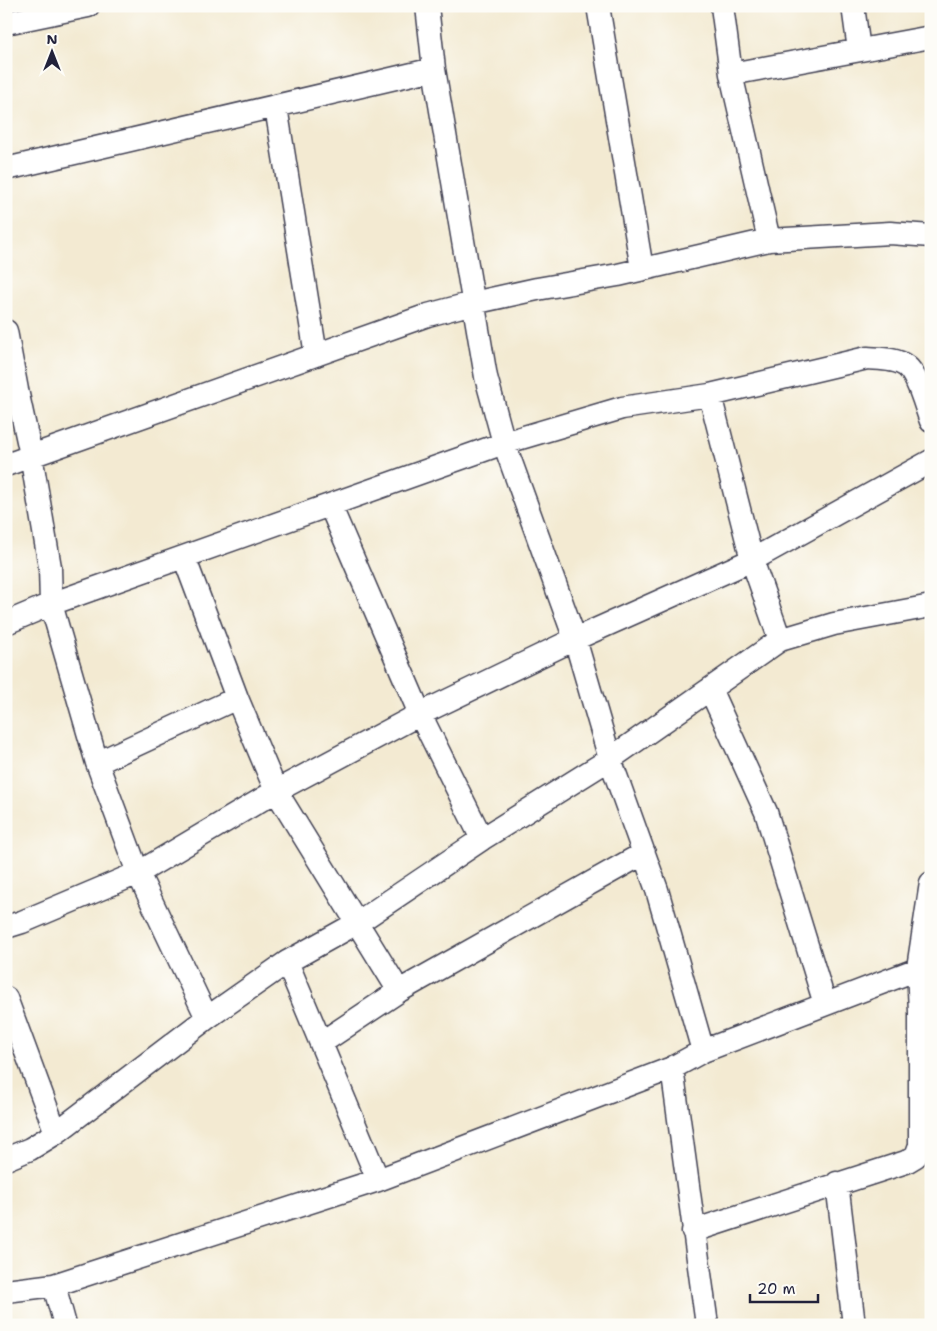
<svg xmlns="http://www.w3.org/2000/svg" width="937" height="1331" font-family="'Shantell Sans',sans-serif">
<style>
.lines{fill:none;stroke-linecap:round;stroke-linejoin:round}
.minor-casing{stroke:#414052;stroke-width:25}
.minor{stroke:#fff;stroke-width:22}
</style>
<rect width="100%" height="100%" fill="#fdfcf7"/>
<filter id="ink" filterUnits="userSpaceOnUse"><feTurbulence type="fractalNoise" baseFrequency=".02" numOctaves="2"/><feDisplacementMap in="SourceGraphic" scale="10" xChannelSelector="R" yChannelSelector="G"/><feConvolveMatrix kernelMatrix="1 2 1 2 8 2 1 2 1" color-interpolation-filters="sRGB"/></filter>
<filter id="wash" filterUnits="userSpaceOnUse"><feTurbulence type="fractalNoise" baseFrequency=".0096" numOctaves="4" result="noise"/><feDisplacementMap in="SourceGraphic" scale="20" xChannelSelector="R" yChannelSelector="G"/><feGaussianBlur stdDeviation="1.12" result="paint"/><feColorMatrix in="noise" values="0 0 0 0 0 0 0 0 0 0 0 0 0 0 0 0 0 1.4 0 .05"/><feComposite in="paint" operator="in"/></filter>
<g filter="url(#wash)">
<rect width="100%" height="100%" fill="#f3ead2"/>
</g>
<g filter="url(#ink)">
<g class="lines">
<!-- minor casing -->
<g class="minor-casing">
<path id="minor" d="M427 6 434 69 486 377 504 443 575 639 610 759 657 890 703 1051
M598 6 642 269
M722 6 731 74 769 240
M853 6 859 50
M6 23 88 6
M731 74 931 37
M276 107 316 355
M6 169 434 69
M6 331 17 390 31 455 50 567 51 604 97 763 138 873 207 1018
M710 395 752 560 780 640
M6 465 428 315 473 303 537 289 618 275 769 240 890 233 931 236
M330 505 420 714 482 839
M184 557 237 698 276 791 399 991
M6 623 51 604 504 443 622 408 710 395 867 358C879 359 896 358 906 366 918 375 925 406 931 421
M710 689 766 812 825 1004
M97 763 237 698
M6 927 22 922 138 873 276 791 420 714 575 639 752 560 931 461
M287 962 378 1180
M6 998 56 1133
M321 1043 399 991 644 853
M672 1068 707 1325
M6 1159 30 1149 56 1133 207 1018 287 962 357 923 482 839 610 759 780 640 834 624 931 606
M837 1183 854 1325
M693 1231 906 1162 916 1156 920 1145V1012L918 968 931 883
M54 1285 65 1325
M6 1291 54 1285 378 1180 672 1068 703 1051 931 964"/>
</g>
<!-- minor -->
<use href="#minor" class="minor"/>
</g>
</g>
<!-- margin -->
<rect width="937" height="1331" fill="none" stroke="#fdfcf7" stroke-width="25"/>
<!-- north arrow -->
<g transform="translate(52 52)" stroke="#fdfcf7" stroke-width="4" paint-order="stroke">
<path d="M0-4L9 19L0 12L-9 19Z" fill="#22223b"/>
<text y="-8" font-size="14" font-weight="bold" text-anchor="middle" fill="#22223b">N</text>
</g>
<!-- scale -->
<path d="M750 1294v8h68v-8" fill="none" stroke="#22223b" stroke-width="2.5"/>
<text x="757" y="1294" font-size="15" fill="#22223b" stroke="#fdfcf7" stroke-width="4" paint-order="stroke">20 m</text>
</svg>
